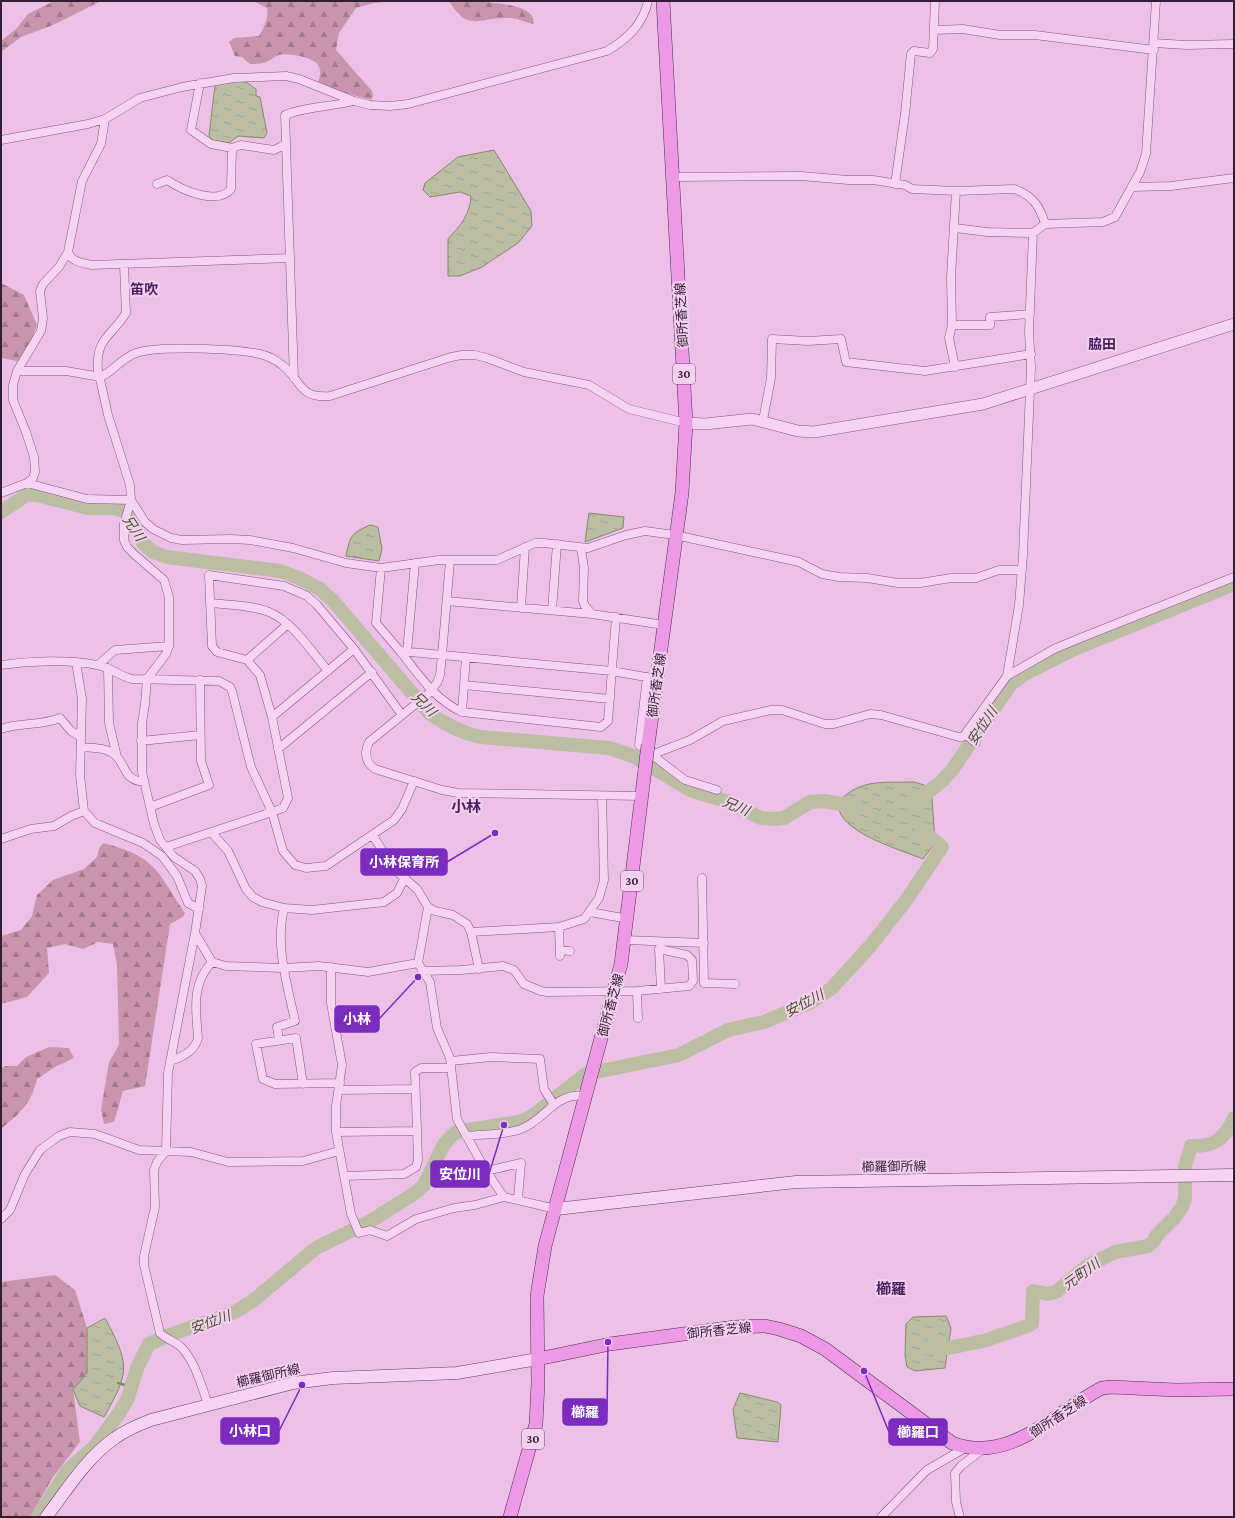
<svg xmlns="http://www.w3.org/2000/svg" width="1235" height="1518" font-family="'Crimson Pro','Noto Sans JP',serif">
<style>
.forest{fill:url(#forest-firs)}
.water{fill:url(#water-ripples);stroke:#868b6b}
.lines{fill:none;stroke-linecap:round;stroke-linejoin:round}
.stream{stroke:#868b6b;stroke-width:2.5}
.river{stroke:#bbbea3;stroke-width:14}
.minor-casing{stroke:#825984;stroke-width:9}
.tertiary-casing{stroke:#825984;stroke-width:12}
.secondary-casing{stroke:#633c66;stroke-width:13}
.primary-casing{stroke:#4e2d52;stroke-width:14}
.minor{stroke:#f7d3f3;stroke-width:8}
.tertiary{stroke:#f7d3f3;stroke-width:11}
.secondary{stroke:#f7d3f3;stroke-width:12}
.primary{stroke:#ee99e5;stroke-width:13}
.primary-bridge-casing{stroke:#4e2d52;stroke-width:14;stroke-linecap:butt}
.primary-bridge{stroke:#ee99e5;stroke-width:13}
.labels{text-anchor:middle;stroke-width:4;stroke-linejoin:round;paint-order:stroke}
.shield{fill:#f4d0ef;stroke:#6c536c;stroke-width:1}
.shield-label{font-size:12px;font-weight:bold;fill:#321d34}
.street-label{font-size:13px;fill:#321d34;stroke:#f4d0ef}
.neighbourhood-label{font-size:14px;font-weight:bold;fill:#471e5f;stroke:#f4d0ef}
.water-label{font-size:14px;font-style:italic;fill:#46542d;stroke:#f4d0ef}
.quarter-label{font-size:15px;font-weight:bold;fill:#471e5f;stroke:#f4d0ef}
.leader{fill:none;stroke:#7b2cbf;stroke-width:1.5}
.callout-dot{fill:#7b2cbf;stroke:#f4d0ef;stroke-width:1.5}
.callout{fill:#7b2cbf;stroke:#7b2cbf;stroke-width:1.5}
.callout-label{font-size:14px;text-anchor:middle;font-weight:bold;fill:#fff}
</style>
<defs>
<pattern id="forest-firs" width="22" height="20" patternUnits="userSpaceOnUse"><rect width="22" height="20" fill="#c995ad"/><path d="M5 1l3.5 6h-7zM16 11l3.5 6h-7z" fill="#a4798e"/></pattern>
<pattern id="water-ripples" width="26" height="14" patternUnits="userSpaceOnUse"><rect width="26" height="14" fill="#bbbea3"/><path d="M2 4q2-2 4 0t4 0M15 11q2-2 4 0t4 0" fill="none" stroke="#a1a38d"/></pattern>
</defs>
<rect width="100%" height="100%" fill="#ecc0e7"/>
<!-- forest -->
<path class="forest" d="M54 1H101L53 25 21 37 1 52V41L17 28 28 14Z
M253 1H397L374 3 356 8 339 33 336 50 372 91 373 97 371 100 317 85C319 79 322 72 319 67 316 57 289 53 279 55 275 56 272 60 268 61 263 64 256 64 250 64L242 57 235 56 229 42 234 38 259 36C264 27 269 19 267 8Z
M449 1C466 1 540 0 533 24 525 22 516 18 509 18 477 17 469 33 449 1Z
M1 283 24 295 37 325 26 355 17 361 1 358Z
M103 843C157 857 156 870 185 913L183 917 170 924 145 1086 123 1091 114 1122 104 1124 101 1110 109 1062 119 1045 117 965 113 944 98 942 83 949 65 944 47 948 49 973 27 997 1 1004V936L21 930 32 916 37 895 53 880 84 869 97 857 99 849Z
M49 1047 69 1048 74 1058 55 1067 37 1079C31 1104 21 1112 1 1129V1069L5 1066H17L26 1057Z
M55 1275 75 1290 87 1328V1373L73 1390 80 1442 53 1477 30 1517H1V1282Z"/>
<!-- water -->
<path class="water" d="M238 81 246 82 256 89V96L260 97 267 133 264 138 238 136 229 143 212 140 209 136 215 85Z
M494 150 531 211 532 226 518 243 482 267 460 276H448V239C460 226 470 215 471 196L460 192 430 197 423 190 425 183 458 157Z
M589 513 624 517 623 528 585 542Z
M370 525 378 527 382 549 379 561 346 556C350 535 352 533 370 525Z
M914 782 924 785 932 798 935 843 923 859C901 850 846 834 839 810 838 807 839 803 839 801 862 778 884 783 914 782Z
M946 1316 951 1328 945 1368 915 1371 907 1367 905 1355 906 1324 913 1317Z
M105 1318C130 1365 130 1371 104 1417L80 1406 73 1390 87 1373V1328Z
M740 1393 777 1402 781 1405 778 1442 737 1438 733 1409Z"/>
<g class="lines">
<!-- stream -->
<path class="stream" d="M118 1383 132 1387"/>
<!-- river -->
<path class="river" d="M1 512 28 494 37 495 88 508H114L124 511 132 519 143 543 153 552 167 557 280 571 299 578 320 589 334 602 429 713C446 725 461 733 481 737L609 748 633 756 692 791 726 801 761 818 774 819 784 818 810 802 825 801 858 807
M914 803 942 781 952 770 1011 684 1025 674 1072 650 1234 584
M929 1348H949L987 1340 1030 1325 1032 1323 1033 1291 1048 1294 1056 1292 1087 1266 1115 1252 1148 1246 1153 1242 1157 1235 1175 1217 1182 1207 1185 1198V1166L1191 1146C1214 1147 1225 1139 1234 1118
M38 1517 67 1471 95 1446 120 1412 128 1398 137 1368 149 1344 169 1335 235 1312 254 1300 316 1248 369 1222 415 1193 424 1185 444 1144 456 1132 519 1122 531 1117 586 1074 679 1055 728 1030 764 1022 811 1002 832 988 871 945 907 899 942 847 921 829"/>
<!-- minor casing -->
<g class="minor-casing">
<path id="minor" d="M934 30 963 29 1000 35H1035L1154 50
M1154 43 1186 45 1234 44
M200 83 191 130 211 144 232 148
M1 140 88 124 105 119 140 98 182 87 234 78 286 76 299 79 354 101 370 105 390 106 408 104 607 51C627 39 643 25 648 1
M674 177 801 176 848 180H873L905 185 912 189 956 191 1014 189C1032 195 1040 206 1045 224
M157 184 167 180C182 190 217 206 231 189L232 148 241 145 274 150 286 144
M895 184 905 114 911 54 914 51 930 53 933 49 935 1
M1132 187 1171 186 1234 178
M955 228 987 232 1033 233
M68 252C71 262 83 263 92 265L290 258
M124 265 126 313C113 335 95 338 98 370L108 415 130 485 131 500 124 524V540L127 547 135 555 164 580 169 597V646L166 654 147 679 145 704 142 723V772L154 824 160 840 174 857 195 871 200 879 202 886 195 933 168 1073 166 1151 157 1162 154 1170 155 1207 144 1256V1265L160 1333C166 1339 174 1341 181 1347 195 1361 201 1385 208 1404
M952 325H990V317L1030 314
M955 367 949 338 952 325 951 277 956 191
M17 371H66L101 377C113 371 122 358 136 353 157 345 238 349 260 354 268 356 276 360 282 365 302 380 298 399 330 396L451 357 462 355H475L487 358 524 372 589 385 629 409 686 423
M294 378 285 115C307 106 331 107 354 101
M763 420 771 378 772 339 808 341 841 339 846 362 925 371 1031 354
M27 483 87 499 131 500 145 522 153 529 171 538 182 540 231 539 250 540 293 548 346 563 381 568 439 560H497L535 543H544L588 548 626 535 645 531 675 535 799 562 822 574 839 577 867 578 898 583H920L951 578H976L999 570H1022
M1 493 27 483 33 478 35 472 34 457 26 432 13 400V385L17 371 41 331 43 318 40 291 43 284 59 267 68 252 82 181 101 144 105 119
M581 548 584 568 583 601 585 606 592 614
M450 561 442 655 440 675 437 683 428 694 369 742C364 753 365 762 375 769L442 790 458 793 641 796
M381 568 376 623 400 651 612 671 657 679
M447 601 592 614 664 625
M210 603C229 605 252 605 269 612 292 621 312 652 328 671
M521 608 525 547
M552 610 557 544
M400 651C418 674 435 700 462 712
M407 652 415 563
M466 657 462 712 601 727 608 721 616 617
M247 660 288 624
M76 662 82 699 80 775 84 811 95 823 143 843 162 856 177 876 188 903 199 909
M1 665C30 661 69 659 97 665 110 667 119 676 132 679L219 681 230 687 232 691 251 767 272 812 283 851 295 865 306 868 326 866 394 820 402 809 414 781
M98 665 115 650 169 646
M108 668 109 723 117 757
M1007 676 1019 605 1023 555 1031 367 1029 332 1033 233 1045 224 1103 222 1115 217 1140 172 1146 154 1156 1
M647 677 639 745 685 780 717 790
M464 685 610 699
M272 717 354 649
M1 729C20 722 41 726 60 718L71 731 81 737
M966 735 976 743
M141 741 200 735
M81 747C93 748 107 747 116 756 127 766 123 780 144 782
M278 749 372 672
M651 755 690 740 723 721 771 710H782L825 724H834L870 714 881 715 959 737H963L1007 676 1054 649 1078 639 1234 577
M150 807 209 785 201 761 200 680
M212 833 228 851 246 889 253 897 262 902 284 908 312 910 384 902 397 893 404 879
M373 836 395 870 417 889 428 907 435 911 453 915 467 924 471 932 479 969
M1 839 31 829 54 826 71 816 84 811
M166 847 272 812 283 808 288 798 272 717 260 675 247 660 217 652 212 646 209 575 284 586 307 596 317 605 354 649 402 715
M702 878 704 983 735 984
M428 907 418 963 430 982 437 1028 450 1058 457 1119 486 1171 504 1197
M590 912 628 919
M559 927 560 956
M471 932 559 927 584 919 599 898 604 880 602 796
M195 933 212 962 226 966 283 968 319 966 368 972 418 963
M625 940 704 943
M560 950 570 951
M331 967V1003L342 1065 336 1106V1132L351 1214 359 1233 370 1230 387 1236 416 1219 454 1208 475 1205 504 1197 556 1209
M422 971 461 970 503 966 514 970 524 984 541 991 547 992 637 991 689 986 693 981 692 960 687 955 659 949 661 989
M637 991 638 1018
M279 1040 277 1027 295 1021C287 983 275 947 284 908
M170 1061C183 1057 195 1051 198 1038 196 1010 191 984 212 962
M451 1061 491 1057 540 1059 544 1089 554 1105
M303 1084 296 1038 256 1044 263 1079 275 1084 340 1083
M339 1090 415 1089
M336 1132 416 1131
M466 1136C483 1134 505 1135 521 1129 547 1119 554 1092 586 1096
M486 1171 521 1163 518 1199
M345 1176 404 1174 416 1167 418 1160 415 1072 421 1068H451
M1 1219 10 1210 25 1174 40 1150 59 1136 70 1132 95 1134 139 1150 191 1152 228 1162 303 1161 339 1151
M881 1517 927 1470 965 1448
M960 1517 956 1502 955 1473 961 1466 984 1448"/>
</g>
<!-- tertiary casing -->
<g class="tertiary-casing">
<path id="tertiary" d="M686 423 705 424 752 419 798 431 814 432 983 404 1234 324"/>
</g>
<!-- secondary casing -->
<g class="secondary-casing">
<path id="secondary" d="M556 1209 796 1182 1234 1175
M46 1517C67 1490 86 1458 115 1438 126 1430 138 1425 151 1420L293 1383 333 1378 457 1373 538 1359"/>
</g>
<!-- primary casing -->
<g class="primary-casing">
<path id="primary" d="M648 745 682 493 686 423 663 1
M538 1359 610 1344 735 1327 765 1326 779 1329 801 1336 825 1349 952 1443C1010 1465 1055 1412 1102 1388L1111 1387 1176 1390 1234 1389
M510 1517 536 1424 538 1383 537 1296 545 1246 621 964 645 769"/>
</g>
<!-- minor -->
<use href="#minor" class="minor"/>
<!-- tertiary -->
<use href="#tertiary" class="tertiary"/>
<!-- secondary -->
<use href="#secondary" class="secondary"/>
<!-- primary -->
<use href="#primary" class="primary"/>
<!-- primary-bridge casing -->
<g class="primary-bridge-casing">
<path id="primary-bridge" d="M645 769 648 745"/>
</g>
<!-- primary-bridge -->
<use href="#primary-bridge" class="primary-bridge"/>
</g>
<g class="labels">
<!-- shield labels -->
<g class="shield">
<rect x="673" y="364" width="22" height="20" rx="3"/>
<rect x="621" y="871" width="22" height="20" rx="3"/>
<rect x="522" y="1429" width="22" height="20" rx="3"/>
</g>
<g class="shield-label">
<text x="684" y="378">30</text>
<text x="632" y="885">30</text>
<text x="533" y="1443">30</text>
</g>
<!-- street labels -->
<g class="street-label">
<text transform="translate(681 315) rotate(-93)" y="5">御所香芝線</text>
<text transform="translate(656 685) rotate(-82)" y="5">御所香芝線</text>
<text transform="translate(610 1005) rotate(-75)" y="5">御所香芝線</text>
<text transform="translate(894 1166) rotate(-1)" y="5">櫛羅御所線</text>
<text transform="translate(719 1330) rotate(-6)" y="5">御所香芝線</text>
<text transform="translate(268 1375) rotate(-13)" y="5">櫛羅御所線</text>
<text transform="translate(1058 1416) rotate(-33)" y="5">御所香芝線</text>
</g>
<!-- neighbourhood labels -->
<g class="neighbourhood-label">
<text x="144" y="294">笛吹</text>
<text x="1102" y="349">脇田</text>
</g>
<!-- water labels -->
<g class="water-label">
<text transform="translate(134 528) rotate(56)" y="5">兄川</text>
<text transform="translate(424 704) rotate(44)" y="5">兄川</text>
<text transform="translate(982 726) rotate(-56)" y="5">安位川</text>
<text transform="translate(736 806) rotate(23)" y="5">兄川</text>
<text transform="translate(804 1003) rotate(-28)" y="5">安位川</text>
<text transform="translate(1081 1274) rotate(-36)" y="5">元町川</text>
<text transform="translate(210 1322) rotate(-20)" y="5">安位川</text>
</g>
<!-- quarter labels -->
<g class="quarter-label">
<text x="466" y="812">小林</text>
<text x="891" y="1294">櫛羅</text>
</g>
</g>
<!-- callouts -->
<path class="leader" d="M495 833L447 862M418 977L379 1019M504 1125L489 1174M608 1342L607 1412M302 1385L279 1431M864 1371L889 1432"/>
<g class="callout-dot">
<circle cx="495" cy="833" r="4"/>
<circle cx="418" cy="977" r="4"/>
<circle cx="504" cy="1125" r="4"/>
<circle cx="608" cy="1342" r="4"/>
<circle cx="302" cy="1385" r="4"/>
<circle cx="864" cy="1371" r="4"/>
</g>
<g class="callout">
<rect x="361" y="849" width="86" height="26" rx="4"/>
<rect x="335" y="1006" width="44" height="26" rx="4"/>
<rect x="431" y="1161" width="58" height="26" rx="4"/>
<rect x="563" y="1399" width="44" height="26" rx="4"/>
<rect x="221" y="1418" width="58" height="26" rx="4"/>
<rect x="889" y="1419" width="58" height="26" rx="4"/>
</g>
<g class="callout-label">
<text x="404" y="867">小林保育所</text>
<text x="357" y="1024">小林</text>
<text x="460" y="1179">安位川</text>
<text x="585" y="1417">櫛羅</text>
<text x="250" y="1436">小林口</text>
<text x="918" y="1437">櫛羅口</text>
</g>
<!-- border -->
<rect width="1235" height="1518" fill="none" stroke="#321d34" stroke-width="4"/>
</svg>
